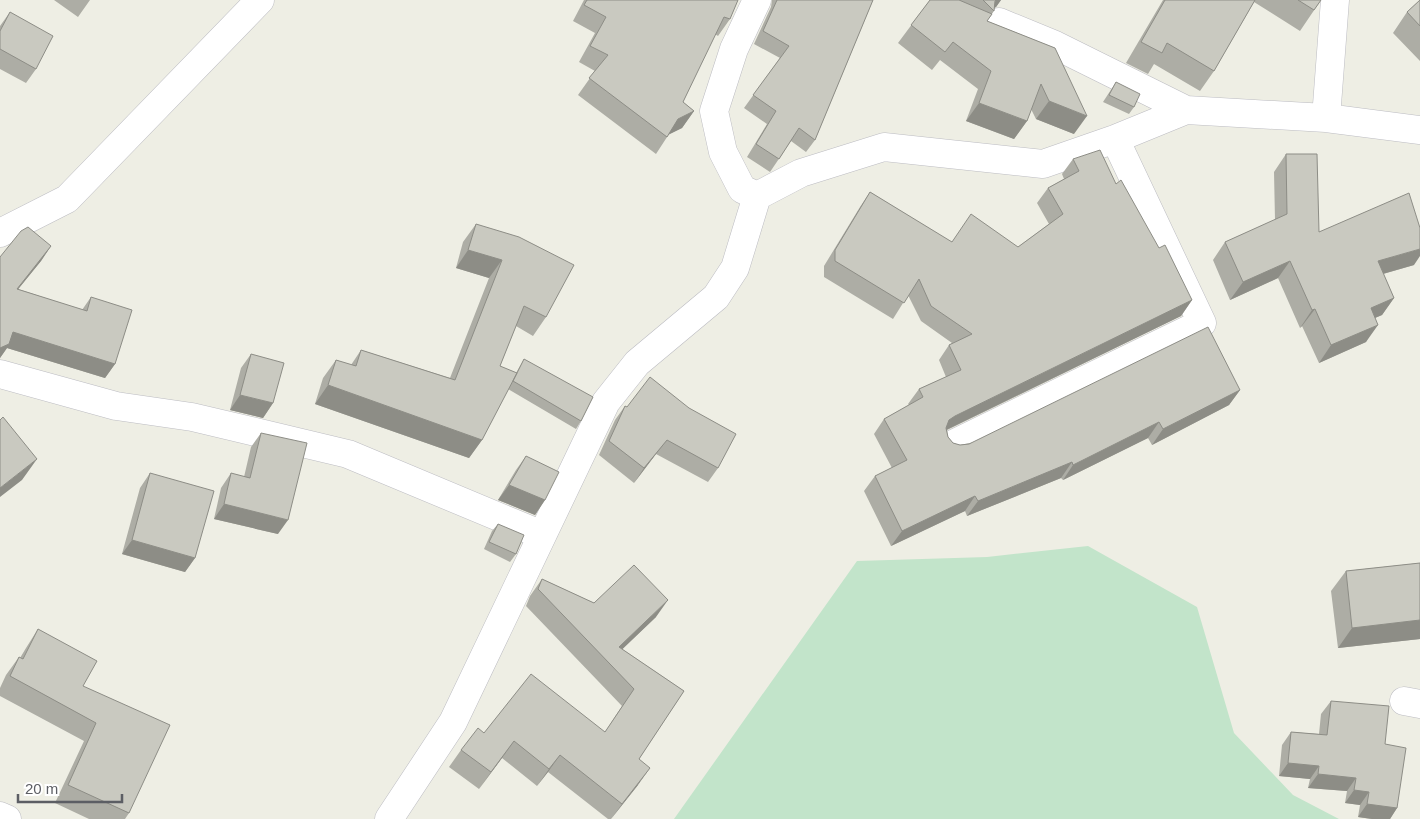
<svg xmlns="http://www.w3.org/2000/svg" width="1420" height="819" font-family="Helvetica,sans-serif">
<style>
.green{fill:#c2e4ca}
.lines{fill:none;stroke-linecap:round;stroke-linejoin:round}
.street-casing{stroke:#bcbcc2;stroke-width:29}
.street{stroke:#fff;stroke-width:28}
.wall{fill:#adada5}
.shaded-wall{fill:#8d8d86}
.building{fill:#c9c9c0;stroke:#8d8d86}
</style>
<rect width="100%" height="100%" fill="#eeeee4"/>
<!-- green -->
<path class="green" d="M1088 546 1197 607 1234 733 1293 795 1339 819H674L857 561 987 557Z"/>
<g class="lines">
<!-- street casing -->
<g class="street-casing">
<path id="street" d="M757 0 734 49 714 111 723 152 742 189 757 196
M999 22 1055 45 1186 110
M1326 118 1335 0
M0 233 67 199 260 0
M0 374 116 406 192 417 348 454 542 535
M951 445 1202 323 1115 139
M1404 701 1420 704
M0 816 7 819
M389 819 453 722 606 402 637 363 716 297 735 268 757 196 801 173 884 147 1043 164 1115 139 1186 110 1326 118 1420 130"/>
</g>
<!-- street -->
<use href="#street" class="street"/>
</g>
<!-- wall -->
<path class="wall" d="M54 0H90L78 17Z
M584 0H738L730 19 718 36 715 34 683 102 694 111 682 128 669 134 656 154 578 95 595 71 579 62 595 33 573 21Z
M772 0H873L815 140 806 152 791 141 770 172 747 157 767 124 744 108 780 58 754 44 771 7Z
M930 0H1001L996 7 994 8V11L987 21 1055 48 1074 134 1036 119 1031 109 1027 121 1014 139 966 121 978 89 940 60 932 70 898 43Z
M1163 0H1321L1300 31 1254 2 1214 71 1200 91 1154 64 1148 74 1126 63Z
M1420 0V61L1393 33 1407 12Z
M10 12 36 69 26 83 0 69V26Z
M1116 82 1134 107 1129 114 1103 102Z
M1286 154 1319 232 1414 265 1383 274 1394 298 1382 315 1375 318 1366 342 1319 363 1302 326 1300 328 1278 278 1230 300 1213 260 1225 242 1275 220 1274 172Z
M1073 159 1116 184 1192 300 1181 316 947 430 948 437 953 443 960 445 1240 390 1229 405 1152 445 1148 438 1063 480 1061 478 967 516 965 511 891 546 864 491 875 476 892 468 874 434 884 419 909 405 908 404 919 389 946 377 939 360 949 345 952 343 921 321 908 295 893 319 824 277V266L860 207 870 192 951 242 1018 247 1049 224 1037 203 1048 188 1064 179 1062 174Z
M476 224 546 317 533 336 516 326 500 366 516 373 524 359 581 421 576 429 508 389 482 440 469 458 315 404 323 378 336 360 351 365 361 350 450 378 489 278 456 268 463 242Z
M51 246 41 261 18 289 82 310 91 297 115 364 105 378 7 348 0 358V257Z
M251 354 273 403 263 418 230 410 241 368Z
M625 406 718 468 708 482 656 454 634 483 599 455 615 420Z
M261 433 278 534 214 519 221 488 231 473 244 477 251 447Z
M526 456 545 500 535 515 498 500 516 470Z
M150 473 195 558 185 572 122 554 140 488Z
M498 524 516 554 510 562 484 549 492 531Z
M1420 563V639L1338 648 1331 591 1346 571Z
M542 579 594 603 656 617 622 649 684 691 639 759 638 785 611 819H608L548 772 537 786 502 758 479 789 449 767 461 750 484 733 605 732 622 706 526 606 530 596Z
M38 629 83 686 129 813 125 819H89L55 803 84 741 0 696V688L6 675 19 657 20 658 26 648Z
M1331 701 1385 744 1397 808 1390 819H1372L1358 817 1360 805 1345 803 1347 791 1308 788 1310 779 1279 776 1282 745 1291 732 1319 734 1321 714Z"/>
<!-- shaded-wall -->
<path class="shaded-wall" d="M996 0H1001L996 7 992 9Z
M1049 101 1087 116 1074 134 1036 119Z
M979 103 1027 121 1014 139 966 121Z
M694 111 682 128 666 136 678 119Z
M51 246 41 261 7 303 17 289Z
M1420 249V256L1414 265 1365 279 1378 261Z
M468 250 502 260 489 278 456 268Z
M1290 261 1278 278 1230 300 1243 282Z
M1394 298 1382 315 1358 325 1371 308Z
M1192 300 1181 316 944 431 949 420 955 416Z
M1315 309 1302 326 1300 328 1312 310Z
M1378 325 1366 342 1319 363 1331 345Z
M13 332 115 364 105 378 7 348 0 358V348Z
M328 385 482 440 469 458 315 404Z
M1240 390 1229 405 1152 445 1163 429Z
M240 395 273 403 263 418 230 410Z
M1159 422 1148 438 1063 480 1073 465Z
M667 440 656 454 634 483 644 468Z
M37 459 22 480 0 497V488Z
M1072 462 1061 478 967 516 978 501Z
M509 485 545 500 535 515 498 500Z
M975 496 965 511 891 546 902 531Z
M224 504 288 520 278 534 214 519Z
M132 540 195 558 185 572 122 554Z
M668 600 656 617 609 662 619 647Z
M1420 620V639L1338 648 1352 628Z
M514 741 502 758 479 789 491 772Z
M560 755 548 772 537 786 549 769Z
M1288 763 1319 766 1310 779 1279 776Z
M650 768 638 785 611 819 622 804Z
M1318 774 1356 778 1347 791 1308 788Z
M1354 790 1369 792 1360 805 1345 803Z
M1367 804 1397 808 1390 819H1372L1358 817Z"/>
<!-- building -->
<path class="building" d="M587 0H738L730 19 724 17 683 102 694 111 678 119 667 137 589 78 608 55 590 46 606 17 584 5Z
M777 0H873L815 140 799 128 779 159 756 144 776 111 753 95 789 46 763 31Z
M930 0H959L992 14 987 21 1055 48 1087 116 1049 101 1041 84 1027 121 979 103 991 71 953 42 945 52 911 25Z
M983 0H996L995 1 994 11Z
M1165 0H1255L1214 71 1167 43 1162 53 1141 42Z
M1298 0H1321L1314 10Z
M1420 0V26L1407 12Z
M10 12 53 36 36 69 0 49V31Z
M1116 82 1140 94 1134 107 1109 95Z
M1100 150 1116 184 1121 180 1159 248 1165 245 1192 300 955 416 949 420 946 428 948 437 953 443 960 445 969 444 1208 327 1240 390 1163 429 1159 422 1073 465 1072 462 978 501 975 496 902 531 875 476 907 460 884 419 923 397 919 389 961 370 949 345 972 334 931 306 919 279 904 303 835 261V250L870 192 952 242 971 214 1018 247 1063 214 1048 188 1079 171 1073 159Z
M1286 154H1317L1319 232 1409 193 1420 228V249L1378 261 1394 298 1371 308 1378 325 1331 345 1315 309 1312 310 1290 261 1243 282 1225 242 1287 214Z
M476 224 519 237 574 265 546 317 524 306 500 366 517 373 482 440 328 385 336 360 356 366 361 350 455 380 502 260 468 250Z
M28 227 51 246 17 289 87 311 91 297 132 310 115 364 13 332 9 344 0 348V257L21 231Z
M251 354 284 363 273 403 240 395Z
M524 359 593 397 581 421 513 381Z
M650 377 689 408 736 434 718 468 667 440 644 468 609 441 625 406 627 407Z
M3 417 37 459 0 488V420Z
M261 433 307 443 288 520 224 504 231 473 250 478Z
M526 456 559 472 545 500 509 485Z
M150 473 214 491 195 558 132 540Z
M498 524 524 535 516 554 489 542Z
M1420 563V620L1352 628 1346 571Z
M634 565 668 600 619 647 684 691 639 759 650 768 622 804 560 755 549 769 514 741 491 772 461 750 478 728 484 733 531 674 605 732 634 689 538 589 542 579 594 603Z
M38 629 97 661 83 686 170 725 129 813 68 785 96 723 10 676 19 657 23 659Z
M1331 701 1389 706 1385 744 1406 748 1397 808 1367 804 1369 792 1354 790 1356 778 1318 774 1319 766 1288 763 1291 732 1327 735Z"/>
<!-- scale -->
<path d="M18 794v8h104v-8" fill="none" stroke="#5c5e64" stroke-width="2.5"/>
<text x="25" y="794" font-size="15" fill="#5c5e64" stroke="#ffffff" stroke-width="4" paint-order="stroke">20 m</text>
</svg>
